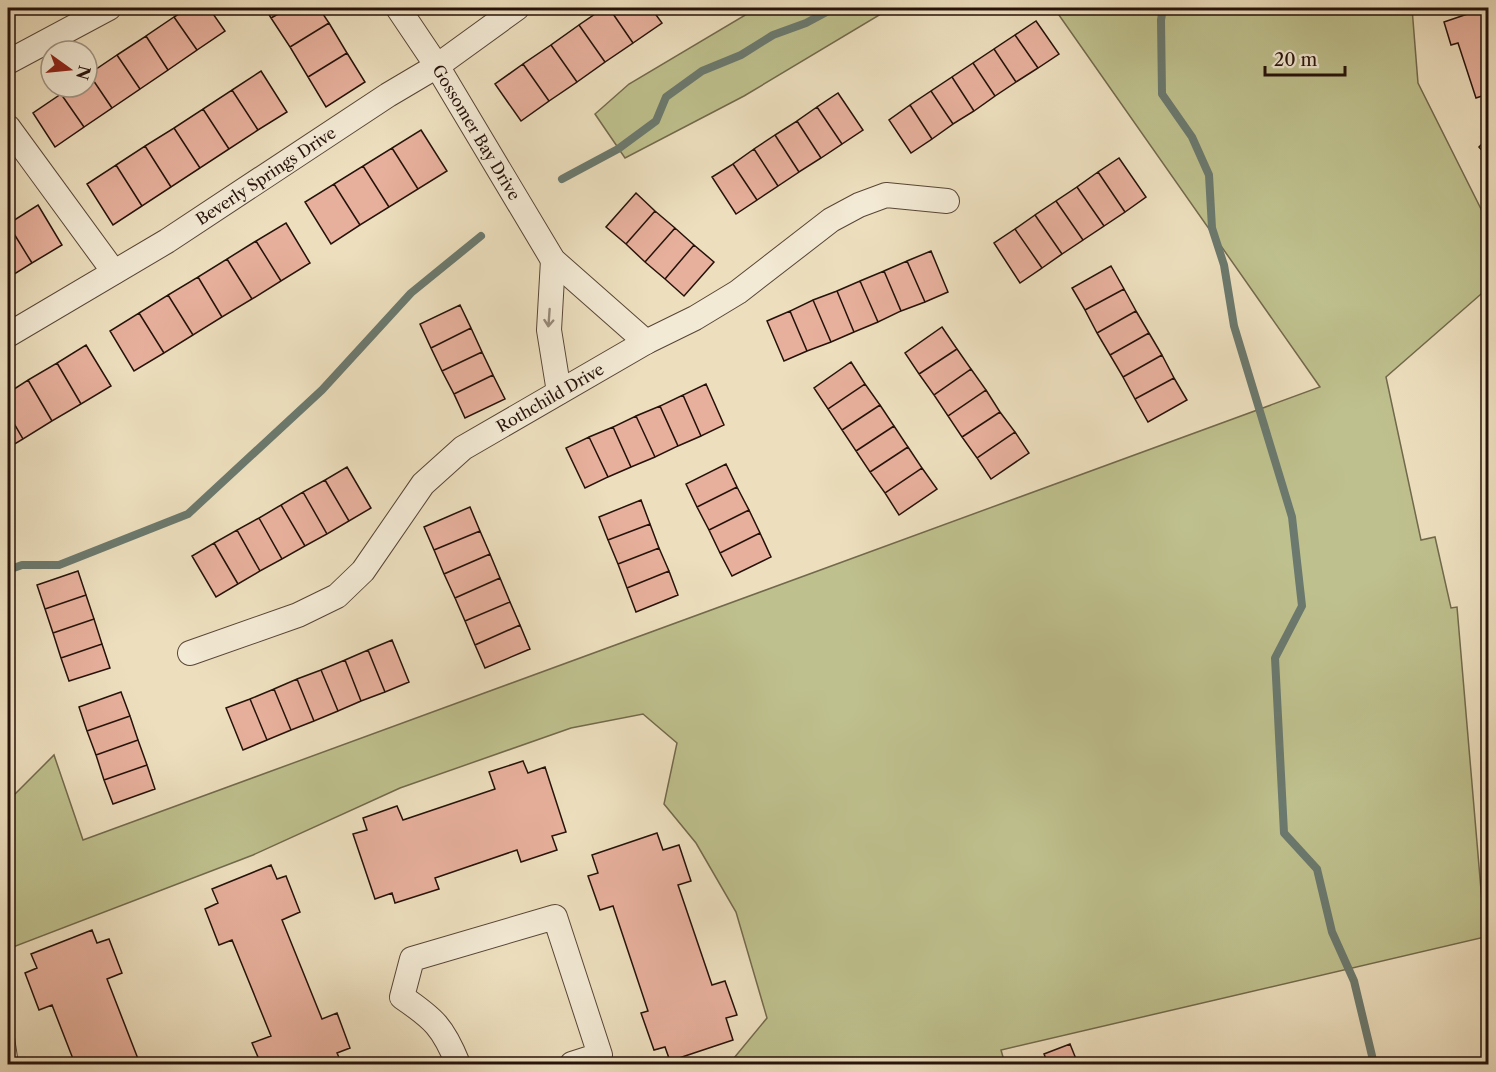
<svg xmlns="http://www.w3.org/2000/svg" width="1496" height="1072" font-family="'Libre Caslon Text',serif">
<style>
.green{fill:#bec08d;stroke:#72694c;stroke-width:1.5}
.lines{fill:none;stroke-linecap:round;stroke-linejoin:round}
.stream{stroke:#6b796e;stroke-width:8}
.building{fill:#e7b09c;stroke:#26120a;stroke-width:1.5}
.lane-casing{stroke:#584537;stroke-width:14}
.street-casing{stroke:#584537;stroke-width:26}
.lane{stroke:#f3ead5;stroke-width:12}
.street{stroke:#f3ead5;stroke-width:24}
.oneway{stroke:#97897a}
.labels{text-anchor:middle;stroke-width:5;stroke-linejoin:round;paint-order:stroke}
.street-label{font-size:16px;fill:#26120a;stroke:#f3ead5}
</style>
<rect width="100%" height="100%" fill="#eddfbe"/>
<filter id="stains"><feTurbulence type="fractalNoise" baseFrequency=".00333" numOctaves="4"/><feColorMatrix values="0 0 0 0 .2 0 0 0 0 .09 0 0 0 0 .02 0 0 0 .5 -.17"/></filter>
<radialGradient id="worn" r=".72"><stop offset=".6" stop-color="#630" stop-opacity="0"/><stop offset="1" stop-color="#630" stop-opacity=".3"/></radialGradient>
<!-- green -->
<path class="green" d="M757 8H891L744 96 625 158 595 114 629 84Z
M1054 8H1412L1418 83 1488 223V288L1386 377 1421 540 1435 537 1451 608 1457 607 1485 937 1001 1050 1005 1064H729L767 1018 736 912 696 843 664 804 677 743 643 714 571 728 400 788 253 855 8 949V801L54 755 83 840 1320 387Z"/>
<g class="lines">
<!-- stream -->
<path class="stream" d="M1163 8 1161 20 1162 94 1192 137 1209 175 1212 228 1224 265 1234 326 1292 517 1302 606 1275 658 1284 833 1317 869 1332 932 1354 981 1374 1064
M562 179 618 149 656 121 666 97 702 71 741 55 773 35 806 23 834 8
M8 570 22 565H59L188 514 322 390 411 293 481 236"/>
</g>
<!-- building -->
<path class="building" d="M188 8H209L225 31 197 50 174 17Z
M265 8H289L271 18Z
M289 8H319L329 23 290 47 271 18Z
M604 8H609L633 43 605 62 579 25Z
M609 8H651L662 23 633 43Z
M1485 8 1488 20V94L1476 98 1458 43 1451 45 1444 22Z
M174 17 197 50 168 70 146 36Z
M1036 21 1059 54 1038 68 1015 35Z
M329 23 347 53 308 77 290 47Z
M579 25 605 62 577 82 551 45Z
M1015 35 1038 68 1016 82 994 49Z
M146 36 168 70 140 89 117 55Z
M551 45 577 82 549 101 523 64Z
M994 49 1016 82 995 96 973 63Z
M347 53 365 82 326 107 308 77Z
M117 55 140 89 112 108 89 74Z
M973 63 995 96 974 111 952 77Z
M523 64 549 101 521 121 495 84Z
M261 71 287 112 258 130 232 90Z
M89 74 112 108 84 127 61 94 71 87H87V76Z
M952 77 974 111 953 124 931 91Z
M232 90 258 130 229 149 203 109Z
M931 91 953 124 932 139 910 105Z
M838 93 863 130 842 144 817 107Z
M61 94 84 127 55 147 33 113Z
M910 105 932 139 911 153 889 120Z
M817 107 842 144 821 158 797 121Z
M203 109 229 149 200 168 174 128Z
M797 121 821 158 799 172 775 135Z
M174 128 200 168 171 187 145 146Z
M421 130 447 171 418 189 392 148Z
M775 135 799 172 778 186 754 149Z
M1488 138V157L1479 147Z
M145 146 171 187 142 206 116 165Z
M392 148 418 189 389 207 363 166Z
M754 149 778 186 757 200 733 164Z
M1119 158 1146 197 1125 212 1098 172Z
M733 164 757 200 736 214 712 177Z
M116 165 142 206 113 225 87 184Z
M363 166 389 207 360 225 334 184Z
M1098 172 1125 212 1104 226 1077 187Z
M334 184 360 225 331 244 305 202Z
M1077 187 1104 226 1083 240 1056 201Z
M636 193 655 211 626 244 606 227Z
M1056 201 1083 240 1062 254 1035 215Z
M38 205 62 245 32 263 8 224Z
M655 211 675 228 645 262 626 244Z
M1035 215 1062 254 1042 268 1015 229Z
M286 223 310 263 281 281 256 241Z
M8 224 32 263 8 278Z
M675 228 694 245 665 279 645 262Z
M1015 229 1042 268 1020 283 994 243Z
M256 241 281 281 252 299 227 259Z
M694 245 714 262 684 296 665 279Z
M931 251 948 292 925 302 907 261Z
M227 259 252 299 222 317 198 277Z
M907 261 925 302 901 311 884 271Z
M1111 266 1124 289 1085 310 1072 288Z
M884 271 901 311 878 322 860 281Z
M198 277 222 317 193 335 168 295Z
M860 281 878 322 854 332 837 291Z
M1124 289 1136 311 1097 333 1085 310Z
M837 291 854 332 831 342 813 300Z
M168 295 193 335 164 353 139 313Z
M813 300 831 342 807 351 790 311Z
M460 305 471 328 431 348 420 324Z
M790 311 807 351 784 361 767 321Z
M1136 311 1149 333 1110 355 1097 333Z
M139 313 164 353 134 371 110 331Z
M942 327 957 349 919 374 905 353Z
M471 328 482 352 442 371 431 348Z
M1149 333 1162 355 1123 377 1110 355Z
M86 345 111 386 81 404 57 363Z
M957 349 971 369 934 395 919 374Z
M482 352 493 375 454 394 442 371Z
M1162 355 1174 378 1135 399 1123 377Z
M851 362 865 384 828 409 814 388Z
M57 363 81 404 52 421 28 380Z
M971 369 986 390 948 416 934 395Z
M493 375 505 399 465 418 454 394Z
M1174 378 1187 400 1148 422 1135 399Z
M28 380 52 421 23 439 8 413V393Z
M706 384 724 425 701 436 683 395Z
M865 384 880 405 842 430 828 409Z
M986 390 1000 412 962 437 948 416Z
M683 395 701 436 678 446 660 406Z
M880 405 894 426 856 451 842 430Z
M660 406 678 446 655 457 636 416Z
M1000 412 1015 432 977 458 962 437Z
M8 413 23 439 8 448Z
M636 416 655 457 631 467 613 427Z
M894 426 908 447 870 472 856 451Z
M613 427 631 467 608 477 589 437Z
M1015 432 1029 453 991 479 977 458Z
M589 437 608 477 585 488 566 448Z
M908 447 922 468 885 493 870 472Z
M726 464 737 487 697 507 686 484Z
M347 467 371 508 349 521 325 480Z
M922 468 937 489 899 515 885 493Z
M325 480 349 521 327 534 303 492Z
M737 487 749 510 709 530 697 507Z
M303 492 327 534 305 546 281 505Z
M641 500 650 524 608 540 599 517Z
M281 505 305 546 282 559 259 518Z
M470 507 480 531 434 550 424 527Z
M749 510 760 533 720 553 709 530Z
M259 518 282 559 260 571 237 530Z
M650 524 659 548 618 564 608 540Z
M237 530 260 571 238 584 214 543Z
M480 531 490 554 444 574 434 550Z
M760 533 771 557 732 576 720 553Z
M214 543 238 584 216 597 192 556Z
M659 548 669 571 627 588 618 564Z
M490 554 500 578 455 598 444 574Z
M78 571 86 595 45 609 37 585Z
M669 571 678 595 636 612 627 588Z
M500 578 510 602 465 621 455 598Z
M86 595 94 619 53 633 45 609Z
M510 602 520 625 475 645 465 621Z
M94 619 102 644 61 658 53 633Z
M520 625 530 649 485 668 475 645Z
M392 640 409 682 385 692 368 650Z
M102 644 110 668 69 681 61 658Z
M368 650 385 692 361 701 345 660Z
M345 660 361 701 338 711 321 670Z
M321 670 338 711 314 721 297 679Z
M297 679 314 721 291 730 274 689Z
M274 689 291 730 267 740 250 699Z
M121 692 130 716 87 731 79 707Z
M250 699 267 740 243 750 226 708Z
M130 716 138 740 96 755 87 731Z
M138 740 147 765 104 780 96 755Z
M523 761 528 773 545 767 566 832 552 836 557 850 521 862 517 850 435 878 439 889 395 903 392 893 375 899 353 834 367 830 363 818 397 806 403 820 495 789 489 772Z
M147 765 155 789 113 804 104 780Z
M657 833 663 850 679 845 691 881 678 885 712 985 725 981 737 1015 726 1018 733 1040 670 1061 665 1047 654 1050 641 1013 648 1011 613 906 600 910 588 876 598 873 592 855Z
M271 865 277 879 286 876 300 912 282 920 322 1019 337 1013 350 1048 337 1053 342 1064H261L252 1043 271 1036 232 940 219 945 205 909 218 903 212 889Z
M92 930 97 943 109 939 122 973 107 979 140 1064H75L52 1005 39 1010 25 973 37 968 31 954Z
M1070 1044 1078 1064H1048L1044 1054Z"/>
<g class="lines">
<!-- lane casing -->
<g class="lane-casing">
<path id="lane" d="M8 1038 12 1064"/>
</g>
<!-- street casing -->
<g class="street-casing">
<g id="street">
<path id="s1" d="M398 8 437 66 553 260 646 342"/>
<path d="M8 62 109 8"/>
<path d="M8 127 114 272"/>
<path d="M553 260 549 330 559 392"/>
<path id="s2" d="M8 335 167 241 388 95 437 66 517 8"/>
<path id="s3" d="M190 653 298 615 337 596 363 571 423 484 463 448 646 342 695 318 738 292 831 220 859 205 886 195 947 201"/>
<path d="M458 1064C443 1027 434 1019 402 997L412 959 555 917 600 1055 572 1064"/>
</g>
</g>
<!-- lane -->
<use href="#lane" class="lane"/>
<!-- street -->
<use href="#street" class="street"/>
</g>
<!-- one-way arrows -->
<defs><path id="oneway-shaft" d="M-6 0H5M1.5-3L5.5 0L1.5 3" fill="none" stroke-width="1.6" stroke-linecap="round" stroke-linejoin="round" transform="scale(1.5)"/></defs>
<use class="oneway" href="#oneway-shaft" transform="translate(549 318) rotate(94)"/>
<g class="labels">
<!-- street labels -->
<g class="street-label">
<text dy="6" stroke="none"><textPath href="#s1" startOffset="147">Gossomer Bay Drive</textPath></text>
<text dy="6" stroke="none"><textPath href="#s2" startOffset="303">Beverly Springs Drive</textPath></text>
<text dy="6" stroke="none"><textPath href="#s3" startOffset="454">Rothchild Drive</textPath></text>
</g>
</g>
<!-- margin -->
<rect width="1496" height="1072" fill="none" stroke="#eddfbe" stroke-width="30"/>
<rect x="9" y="9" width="1478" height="1054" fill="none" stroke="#26120a" stroke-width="3"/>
<rect x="15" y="15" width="1466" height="1042" fill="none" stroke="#26120a" stroke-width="1.5"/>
<!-- north arrow -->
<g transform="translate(69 69) rotate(105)"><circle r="28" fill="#f3ead5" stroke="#a19484" stroke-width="1.5"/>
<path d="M0-4.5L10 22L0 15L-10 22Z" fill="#8f2418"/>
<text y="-9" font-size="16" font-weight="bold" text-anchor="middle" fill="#26120a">N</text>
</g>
<!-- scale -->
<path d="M1265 66v9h80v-9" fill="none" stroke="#26120a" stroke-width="3"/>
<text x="1274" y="66" font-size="18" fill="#26120a" stroke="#f3ead5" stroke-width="4.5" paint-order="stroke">20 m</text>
<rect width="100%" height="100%" filter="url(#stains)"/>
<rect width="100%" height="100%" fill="url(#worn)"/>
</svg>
